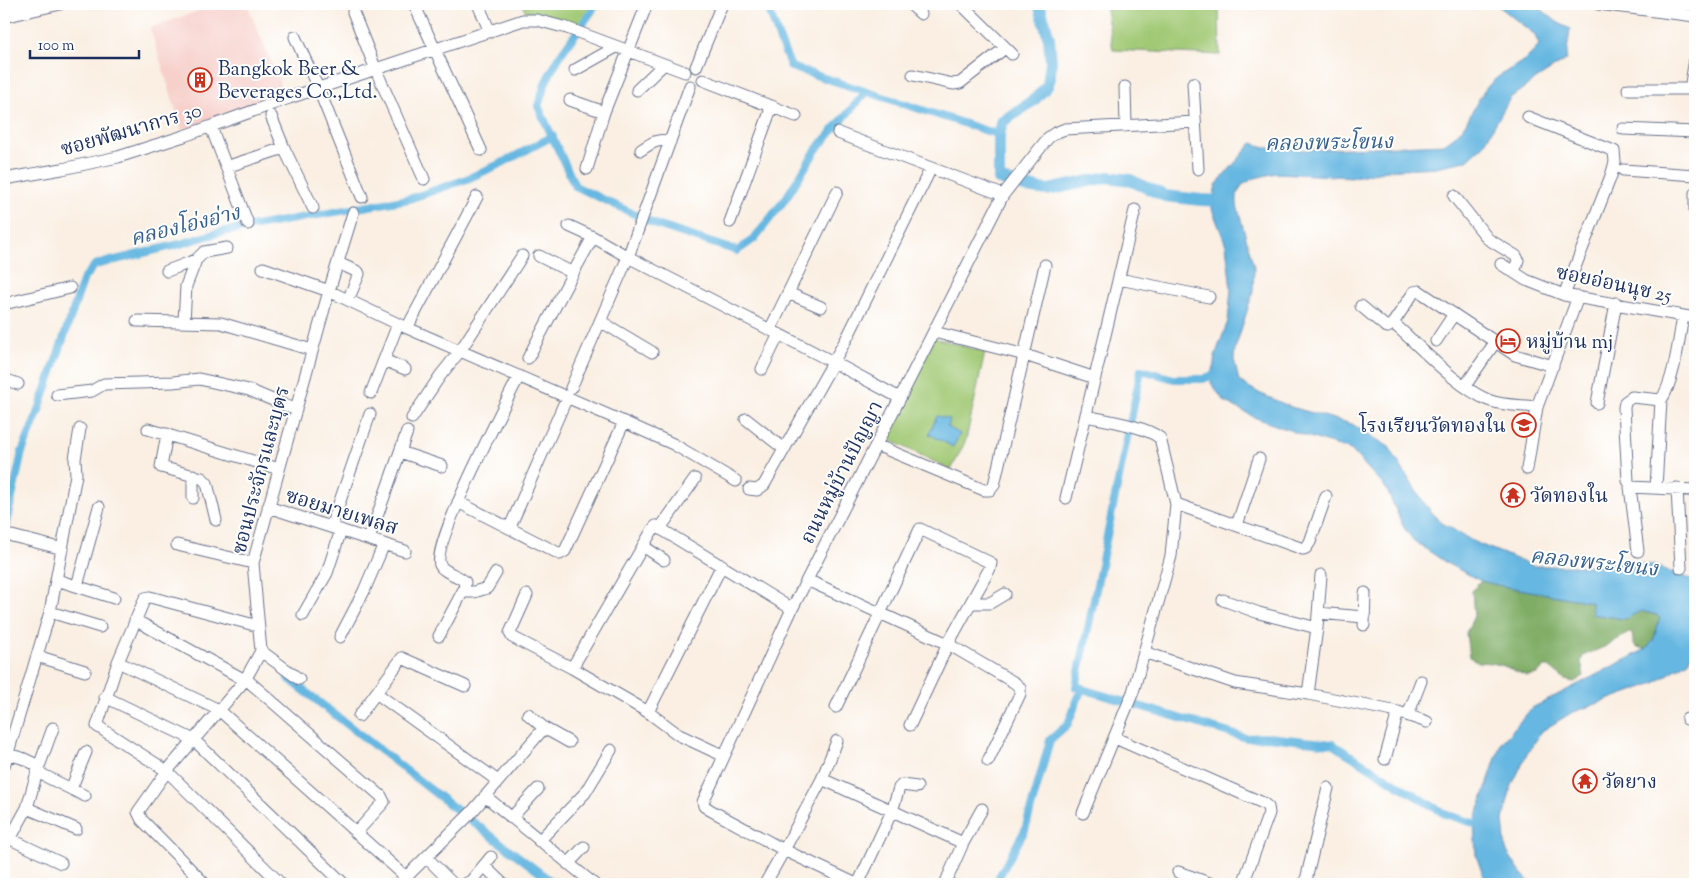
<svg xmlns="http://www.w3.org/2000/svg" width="1699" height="888" font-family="'Sorts Mill Goudy','Noto Serif Thai',serif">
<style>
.built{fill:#f7d0cb}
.green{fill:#a1c975;stroke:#5e7c6a}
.forest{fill:#80ad66;stroke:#4e6e62}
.water{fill:#66b7e1;stroke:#4073a0}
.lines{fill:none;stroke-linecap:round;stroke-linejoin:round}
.canal{stroke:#66b7e1;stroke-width:8}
.river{stroke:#66b7e1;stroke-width:12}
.minor-casing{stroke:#69728c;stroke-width:13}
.minor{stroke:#fff;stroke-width:11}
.labels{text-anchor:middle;stroke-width:4;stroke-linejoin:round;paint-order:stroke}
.poi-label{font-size:20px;fill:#1b2f5e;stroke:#fff;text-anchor:start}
.street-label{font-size:20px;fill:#1b2f5e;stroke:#fff}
.water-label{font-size:21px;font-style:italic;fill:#355f8c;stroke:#fff}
</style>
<rect width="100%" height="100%" fill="#fff"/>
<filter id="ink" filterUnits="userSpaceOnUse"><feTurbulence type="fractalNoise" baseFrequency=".02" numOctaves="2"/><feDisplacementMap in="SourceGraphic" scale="10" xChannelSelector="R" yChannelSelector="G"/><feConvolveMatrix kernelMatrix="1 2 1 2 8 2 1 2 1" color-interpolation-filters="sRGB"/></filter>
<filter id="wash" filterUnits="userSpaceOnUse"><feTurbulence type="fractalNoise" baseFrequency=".0096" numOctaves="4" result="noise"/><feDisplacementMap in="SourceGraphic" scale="20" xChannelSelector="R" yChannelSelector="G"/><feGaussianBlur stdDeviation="1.12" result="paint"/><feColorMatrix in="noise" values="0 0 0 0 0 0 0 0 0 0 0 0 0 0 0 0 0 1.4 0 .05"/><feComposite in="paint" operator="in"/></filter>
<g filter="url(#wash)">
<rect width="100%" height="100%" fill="#faefe2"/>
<!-- built -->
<path class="built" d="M218 4H247L284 93 182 130 150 28Z"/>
<!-- green -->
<path class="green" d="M523 4H592L579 30 525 11Z
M1105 4H1219L1220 55 1113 50Z
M934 338 985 352 966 440 951 470 884 437Z"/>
<!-- forest -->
<path class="forest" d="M1481 581 1502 586 1592 602V614L1625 619 1641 611 1657 615 1660 618 1653 641 1646 649 1636 647 1633 642 1632 633H1629L1604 647 1583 656 1581 661 1584 676 1574 682 1565 680 1549 667H1544L1538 674 1527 676 1504 666 1492 663 1479 662 1469 657 1466 633 1474 616 1472 591Z"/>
<!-- water -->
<path class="water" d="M1496 4H1535L1557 22 1570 29 1566 60 1536 79 1510 98 1483 146 1466 161 1435 167 1387 170 1354 177 1276 173 1255 178 1242 185 1237 195V205L1254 267 1253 292 1235 349 1234 360 1239 381 1259 393 1291 407 1352 424 1389 447 1421 499 1439 521 1474 542 1534 566H1582L1619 562 1652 565 1695 581V648L1690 660 1655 683 1571 713 1542 731 1527 754 1511 787 1503 820 1506 850 1520 872 1532 884H1488L1485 881 1476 855 1474 824 1501 743 1532 708 1646 649 1653 641 1660 618 1657 615 1641 611 1625 619 1592 614 1591 602 1502 586 1481 581 1448 564 1414 541 1404 528 1386 488 1351 450 1297 433 1256 418 1224 401 1211 383 1215 356 1228 321 1231 289 1226 245 1212 209 1213 200 1216 185 1252 143 1272 149 1273 147 1304 150 1444 144C1473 126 1471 103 1491 83 1505 69 1531 61 1539 44L1534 34Z
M937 416 950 419 948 427 960 434 953 447 929 434Z"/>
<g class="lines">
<!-- canal -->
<path class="canal" d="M595 4 592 11 561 54 546 81 538 106 575 186 657 225 737 251 754 239 786 198 816 150 866 92
M767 4 780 41 791 67 999 135
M1221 372 1203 379H1174L1141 370 1076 687 1246 738 1268 737 1332 744 1445 814 1483 826
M4 534 22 452 38 413 84 278 95 265 180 244 221 232 409 199 467 179 504 162 553 136
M288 678 449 804 555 884
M995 884 1025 830 1050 740 1068 724 1082 688"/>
<!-- river -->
<path class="river" d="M1039 4 1049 38 1051 62 1048 85 1034 100 1002 122 999 135V179L1025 187 1048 190 1108 177 1130 180 1165 196 1201 200 1223 201"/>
</g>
</g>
<g filter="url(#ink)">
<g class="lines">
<!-- minor casing -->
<g class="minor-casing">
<path id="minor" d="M414 4 481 150
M478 4 490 32
M910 4 921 14
M961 4 1012 54
M1598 4 1695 16
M4 8 23 4
M353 12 376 70 424 179
M4 17 60 4
M295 37 319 90 362 197
M696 67 722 4
M575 70 616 47
M913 75 953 84 960 83 1005 48
M703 80 796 116
M1193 83 1198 169
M690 86 628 257 833 362 900 398 792 609 703 802 704 806 710 810 784 850 765 884
M1125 87 1126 126
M1628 89H1695
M1690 89 1695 59
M637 90 663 65
M570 100 604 112
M271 116 284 148 313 208
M1528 117 1614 151 1615 162 1611 176 1564 295
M211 127 248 224
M1623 129 1695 132
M838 133 1003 195
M641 150C651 143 658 138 670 142
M226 167 284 148
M587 169 604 112 647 4
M1623 170 1695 175
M4 179 62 169 118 157 184 136 289 98 523 20H537L567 28 685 72
M1454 196 1488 239 1516 256 1518 260 1514 272
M1695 212V193
M730 222 772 106
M569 226 593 237 628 257 571 388
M539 256 573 273
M338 263 358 272 359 274 351 293
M1501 264 1526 280 1564 295 1695 318
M263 268 329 291 398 324 624 422 673 444 736 481
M167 271 196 260
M1119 279 1209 297
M788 293 821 307
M4 304 70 288
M1361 306 1385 326 1388 327 1393 323 1414 292 1419 291 1515 355 1553 366
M137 321 221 323 312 350
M600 321 652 352
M184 322 186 286 196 260 204 252 227 248
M1393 323C1421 347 1455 386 1488 400 1502 406 1521 405 1537 407L1578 297
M407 328 477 197
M770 330 837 192
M934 332 1025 355 1095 378
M1436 341 1454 314
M528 358 573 273 593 237
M384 360 405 369
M762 369 779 334
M4 379 18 384
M1465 386 1496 341
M371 393 398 324
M57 395 92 391 104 384 173 382 199 379 249 390 296 410
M900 398 1003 195 1048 138 1055 133 1065 129 1195 122
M1661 400C1674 382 1679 339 1683 316
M1597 403 1616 303
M412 418 440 376 460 351 522 256
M746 419 784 449
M148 429 279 469
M167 434 161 467 202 478 207 483 216 520
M876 445 984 490H990L994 485 1045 265
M400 452 442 466
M1527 469 1537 407
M1628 481 1624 408 1625 402 1632 397 1661 400 1656 488
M1677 488 1681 568
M749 489 757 490 764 485 848 336 931 168
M193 498V475
M1066 498 1135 210
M458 502 560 554 565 551 624 422
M1176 504 1303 549 1306 548 1310 542 1326 496
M268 507 405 551
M1237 525 1259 459
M331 527 370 414
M510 527 567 397
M661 527 695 479
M12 536 63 549
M369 539 407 432
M177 545 253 563
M643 546 664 560
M1638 551 1630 487 1695 490
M57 580 114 598
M807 580 948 644 1015 683 1020 688V694L988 761
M77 586 99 507
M463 592H474L487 588 496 573
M527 595 510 633 512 637 572 668 648 712 679 735 724 756
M1223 600 1259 613 1317 628
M971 603H990L1005 594
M50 612 100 627
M1318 613 1364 617
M303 615 327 573 341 530
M135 620 245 680
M1364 625 1365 593
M258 626 150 597 145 598 118 662 97 726 167 771 281 884
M439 636 464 589 465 582C459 575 444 573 440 565 431 546 506 402 519 376
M340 637 364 591 384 544
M261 651 299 679
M1144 652 1235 683 1308 694 1398 712 1427 722
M37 656 85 671
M118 662 219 710 406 877
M572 668 653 529 656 526 792 609
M246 679 381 796 384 802 356 833
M376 693 498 781
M1308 694 1317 628 1321 575
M105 697 194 740 344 884
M836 707 920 529 991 563 990 568 948 644 910 725
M648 712 722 565
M1408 715 1421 681
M359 716 402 658 465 686
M1687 719 1695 722
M544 728 569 742
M1115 738 1263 803 1268 807 1269 813 1243 884
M837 741 822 779 784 850 856 884
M7 754 22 758 39 766
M1385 759 1398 712
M4 766 50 612 76 475 75 459 80 429
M37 772 85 796
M822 779 963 843
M71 789 86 752
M485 796 594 884
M27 808 76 829
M1083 813 1133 692 1171 556 1176 504 1160 438C1145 426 1105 420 1086 416
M511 818 538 789
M4 836 61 863
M10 839 27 808 37 772 53 728
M539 841 585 793 611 750
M426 857 453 884
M568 864 584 847
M484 866 503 884
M1178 872 1212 884
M205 884 142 820 138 812 167 771 245 680 261 651 253 563 329 291 353 213
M399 884 471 813 544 728 528 714
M465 884 471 881 491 857
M858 884 892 811 899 788 902 785 917 787
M945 884 963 843 982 809
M1305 884 1328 788"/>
</g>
<!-- minor -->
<use href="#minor" class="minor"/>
</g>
</g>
<!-- icons -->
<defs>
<g id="building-ring" transform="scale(1.25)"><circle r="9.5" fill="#fff" stroke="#c8321e" stroke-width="1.5"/><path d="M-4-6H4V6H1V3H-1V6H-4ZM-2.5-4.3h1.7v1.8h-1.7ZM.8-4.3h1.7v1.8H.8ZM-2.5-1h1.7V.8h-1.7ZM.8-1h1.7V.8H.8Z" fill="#c8321e"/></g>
<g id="hotel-ring" transform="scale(1.25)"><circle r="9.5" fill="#fff" stroke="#c8321e" stroke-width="1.5"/><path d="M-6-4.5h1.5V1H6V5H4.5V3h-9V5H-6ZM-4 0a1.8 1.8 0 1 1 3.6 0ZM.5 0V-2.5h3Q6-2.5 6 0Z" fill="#c8321e"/></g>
<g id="school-ring" transform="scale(1.25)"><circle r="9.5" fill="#fff" stroke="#c8321e" stroke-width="1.5"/><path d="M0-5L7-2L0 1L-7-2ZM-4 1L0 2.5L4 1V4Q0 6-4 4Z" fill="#c8321e"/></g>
<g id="temple-ring" transform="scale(1.25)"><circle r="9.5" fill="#fff" stroke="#c8321e" stroke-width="1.5"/><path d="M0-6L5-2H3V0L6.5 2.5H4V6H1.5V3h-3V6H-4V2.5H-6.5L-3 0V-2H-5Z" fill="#c8321e"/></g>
</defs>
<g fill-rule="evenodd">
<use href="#building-ring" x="200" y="80"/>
<use href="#hotel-ring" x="1508" y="341"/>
<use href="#school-ring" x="1524" y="425"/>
<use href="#temple-ring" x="1513" y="495"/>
<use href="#temple-ring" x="1585" y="781"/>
</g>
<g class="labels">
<!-- poi labels -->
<g class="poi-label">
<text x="218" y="75">Bangkok Beer &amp;<tspan x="218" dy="23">Beverages Co.,Ltd.</tspan></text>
<text x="1526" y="348">หมู่บ้าน mj</text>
<text x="1506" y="432" text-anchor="end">โรงเรียนวัดทองใน</text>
<text x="1530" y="502">วัดทองใน</text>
<text x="1602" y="788">วัดยาง</text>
</g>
<!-- street labels -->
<g class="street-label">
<text transform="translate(131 129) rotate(-16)" y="7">ซอยพัฒนาการ 30</text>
<text transform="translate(1614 283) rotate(12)" y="7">ซอยอ่อนนุช 25</text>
<text transform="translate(260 470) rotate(-75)" y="7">ซอนประจักรและบุตร</text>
<text transform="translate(841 472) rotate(-63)" y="7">ถนนหมู่บ้านปัญญา</text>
<text transform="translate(342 511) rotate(17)" y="7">ซอยมายเพลส</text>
</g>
<!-- water labels -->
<g class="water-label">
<text transform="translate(1329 142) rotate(-1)" y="7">คลองพระโขนง</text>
<text transform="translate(185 225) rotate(-14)" y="7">คลองโอ่งอ่าง</text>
<text transform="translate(1594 562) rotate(6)" y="7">คลองพระโขนง</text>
</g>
</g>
<!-- margin -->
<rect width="1699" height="888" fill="none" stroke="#fff" stroke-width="20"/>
<!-- scale -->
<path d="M30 50v8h109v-8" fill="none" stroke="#1b2f5e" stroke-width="2.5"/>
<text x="38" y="50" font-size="15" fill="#1b2f5e" stroke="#ffffff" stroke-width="4" paint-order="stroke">100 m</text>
</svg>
